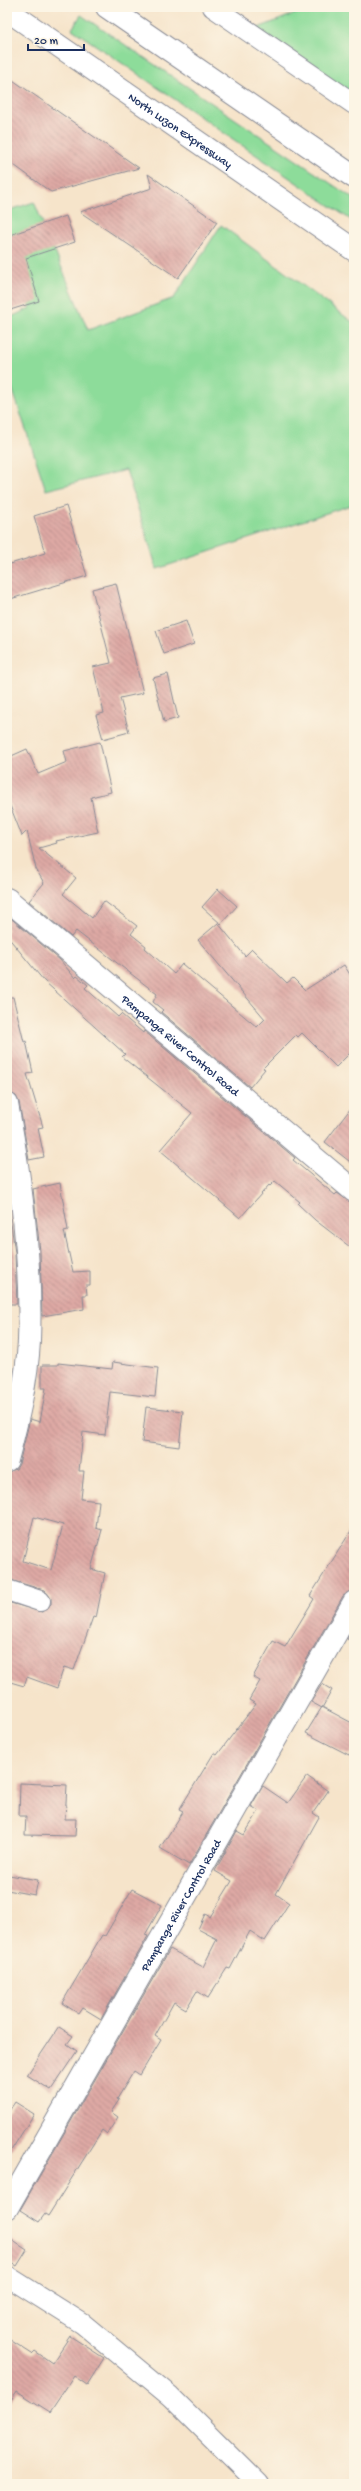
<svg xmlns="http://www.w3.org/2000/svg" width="361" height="2491" font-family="'Gochi Hand',sans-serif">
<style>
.green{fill:#8ddc9a;stroke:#54867c}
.building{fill:url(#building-back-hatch);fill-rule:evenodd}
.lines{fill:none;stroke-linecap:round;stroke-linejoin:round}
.minor-casing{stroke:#888a94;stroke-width:22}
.tertiary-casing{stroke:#888a94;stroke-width:24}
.secondary-casing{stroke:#888a94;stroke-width:24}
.motorway-casing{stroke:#888a94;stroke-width:24}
.minor{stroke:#fff;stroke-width:20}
.tertiary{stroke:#fff;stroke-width:22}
.secondary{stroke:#fff;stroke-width:22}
.motorway{stroke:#fff;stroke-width:22}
.labels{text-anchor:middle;stroke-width:4;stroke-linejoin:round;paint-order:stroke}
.street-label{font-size:12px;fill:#1b2f5e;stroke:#fcf5e5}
</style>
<defs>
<pattern id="building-back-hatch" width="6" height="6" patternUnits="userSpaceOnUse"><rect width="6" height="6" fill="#dea9a4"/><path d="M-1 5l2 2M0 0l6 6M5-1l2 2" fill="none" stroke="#b38a89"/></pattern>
</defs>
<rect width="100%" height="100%" fill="#fcf5e5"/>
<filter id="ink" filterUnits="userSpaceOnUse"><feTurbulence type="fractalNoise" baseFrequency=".025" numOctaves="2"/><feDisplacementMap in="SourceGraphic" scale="8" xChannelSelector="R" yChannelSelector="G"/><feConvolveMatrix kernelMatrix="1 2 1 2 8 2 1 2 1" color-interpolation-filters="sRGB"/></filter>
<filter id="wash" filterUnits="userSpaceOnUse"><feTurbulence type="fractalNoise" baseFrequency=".012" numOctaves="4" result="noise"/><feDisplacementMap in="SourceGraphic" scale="16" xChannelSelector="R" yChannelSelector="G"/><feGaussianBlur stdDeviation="0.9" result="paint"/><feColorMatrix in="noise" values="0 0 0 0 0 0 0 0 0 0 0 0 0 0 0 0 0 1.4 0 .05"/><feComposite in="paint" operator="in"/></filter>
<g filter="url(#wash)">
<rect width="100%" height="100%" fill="#f6e4ca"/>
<!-- green -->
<path class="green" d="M312 7H354V100L253 30Z
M81 15 354 199V222L72 29Z
M34 202 88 330 174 298 221 225 354 323V504L157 569 126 470 46 490 7 373V319L30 308 7 232V211Z"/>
<g id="blocks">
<!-- building -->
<path class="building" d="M7 76 139 168 51 192 48 190 7 160Z
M148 174 217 222 178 278 80 212 152 188Z
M66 216 75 242 26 258 39 301 7 311V236Z
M66 506 87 576 7 600V565L45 553 34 516Z
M116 583 143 693 120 698 129 732 103 739 96 715 104 713 93 667 111 663 92 589Z
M186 621 194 644 164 654 156 631Z
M168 674 178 718 164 722 153 678Z
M100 742 111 792 91 797 98 832 56 841 57 843 39 848 76 878 63 894 92 918 104 901 137 926 131 934 146 946 145 948 174 974 182 964 257 1027 265 1019 198 940 218 923 245 956 252 949 287 983 293 978 305 990 344 965 354 981V1049L336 1067 302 1033 298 1037 296 1035 263 1068 265 1069 250 1087 161 1012 163 1010 153 1002 157 994 76 931 71 937 29 901 44 883 36 869 27 831 22 836 7 798V758L27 749 38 774 67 762 64 751Z
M218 889 237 906 221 924 202 907Z
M7 915 60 960 75 978 77 976 88 985 85 988 118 1017 121 1014 143 1033 144 1031 295 1158 293 1160 335 1195 337 1193 354 1204V1250L315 1220 298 1204 300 1202 275 1181 270 1186 269 1185 240 1218 160 1150 192 1113 122 1057 125 1054 44 981 7 936Z
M7 997H13L24 1042 26 1041 33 1073 27 1074 43 1127 38 1128 44 1157 29 1160 19 1102 16 1096 8 1092 7 1087Z
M354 1104V1165L325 1142Z
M60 1183 68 1230 64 1231 73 1272 90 1271V1285H86L87 1295H83L84 1309 42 1316 40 1251 33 1189Z
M7 1194 15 1253 17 1304H7Z
M113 1362 158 1368 155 1397 110 1392 105 1435 83 1432 79 1471H84L81 1499 99 1501 96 1528 102 1530 91 1569 105 1573 96 1618 93 1617 74 1670 64 1667 57 1688 27 1677 24 1686 7 1681V1602L42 1612 51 1604V1598L44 1590 7 1579V1472L16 1469 19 1464 30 1419 40 1422 46 1388H42V1365H58V1363L112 1369ZM34 1517 63 1525 51 1570 23 1561Z
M146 1407 183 1411 179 1447 142 1442Z
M354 1526V1590L343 1596 189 1865 160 1848 183 1812 179 1810 214 1753 217 1755 256 1704 249 1700 260 1681 253 1677 273 1641 285 1647 314 1599 310 1596Z
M354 1627V1643L347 1639Z
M322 1684 332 1690 322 1708 311 1702Z
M322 1707 354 1724V1747L349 1755 306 1733Z
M307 1776 328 1791 313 1813 319 1817 276 1894 289 1903 265 1941 250 1931 230 1969 227 1968 208 1998 197 1991 186 2009 174 2002 155 2036 161 2040 140 2075 134 2071 117 2099 119 2100 111 2112 118 2117 107 2134 102 2130 48 2216 45 2214 39 2222 20 2210 170 1949 203 1967 217 1939 198 1929 205 1914 210 1917 232 1881 215 1871 237 1831 244 1835 259 1811 251 1806 263 1786 288 1803Z
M20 1783 67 1785 65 1819H76L75 1836 25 1835 26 1816H19Z
M9 1875 38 1880 35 1895 7 1890Z
M132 1889 162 1905 145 1935 148 1936 101 2019 83 2008 79 2014 62 2003 102 1935 105 1936Z
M59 2027 73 2036 67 2044 77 2051 51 2090 27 2075Z
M15 2102 34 2114 7 2157V2114Z
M7 2237 27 2250 17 2266 7 2260Z
M70 2336 104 2358 87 2385 74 2376 50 2412 17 2391 7 2406V2338L32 2354 35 2351 52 2363Z"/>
</g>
</g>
<g filter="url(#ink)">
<use href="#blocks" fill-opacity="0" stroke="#888a94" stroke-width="1"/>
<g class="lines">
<!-- minor casing -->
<g class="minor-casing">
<path id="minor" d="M213 7 354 104
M7 1590 40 1601
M7 2276 83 2324 170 2396 259 2484"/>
</g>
<!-- tertiary casing -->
<g class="tertiary-casing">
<g id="tertiary">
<path id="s1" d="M7 899 354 1191"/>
<path id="s2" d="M7 2208 354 1602"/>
</g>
</g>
<!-- secondary casing -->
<g class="secondary-casing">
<path id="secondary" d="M7 1104C21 1182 32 1262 29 1341 27 1381 17 1422 7 1460"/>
</g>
<!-- motorway casing -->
<g class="motorway-casing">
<g id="motorway">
<path d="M107 7 354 177"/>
<path id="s3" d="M7 10 354 250"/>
</g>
</g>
<!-- minor -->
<use href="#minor" class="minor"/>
<!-- tertiary -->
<use href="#tertiary" class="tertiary"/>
<!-- secondary -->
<use href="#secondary" class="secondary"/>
<!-- motorway -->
<use href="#motorway" class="motorway"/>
</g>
</g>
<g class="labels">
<!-- street labels -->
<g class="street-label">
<text dy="4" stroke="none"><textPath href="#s3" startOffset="211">North Luzon Expressway</textPath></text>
<text dy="4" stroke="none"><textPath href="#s1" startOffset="227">Pampanga River Control Road</textPath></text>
<text dy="4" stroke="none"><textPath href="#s2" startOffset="349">Pampanga River Control Road</textPath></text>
</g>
</g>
<!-- margin -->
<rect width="361" height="2491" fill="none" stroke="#fcf5e5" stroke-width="24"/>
<!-- scale -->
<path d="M28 44v6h56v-6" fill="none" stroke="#1b2f5e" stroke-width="2"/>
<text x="34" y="44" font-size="12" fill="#1b2f5e" stroke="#fcf5e5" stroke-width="3" paint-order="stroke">20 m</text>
</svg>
